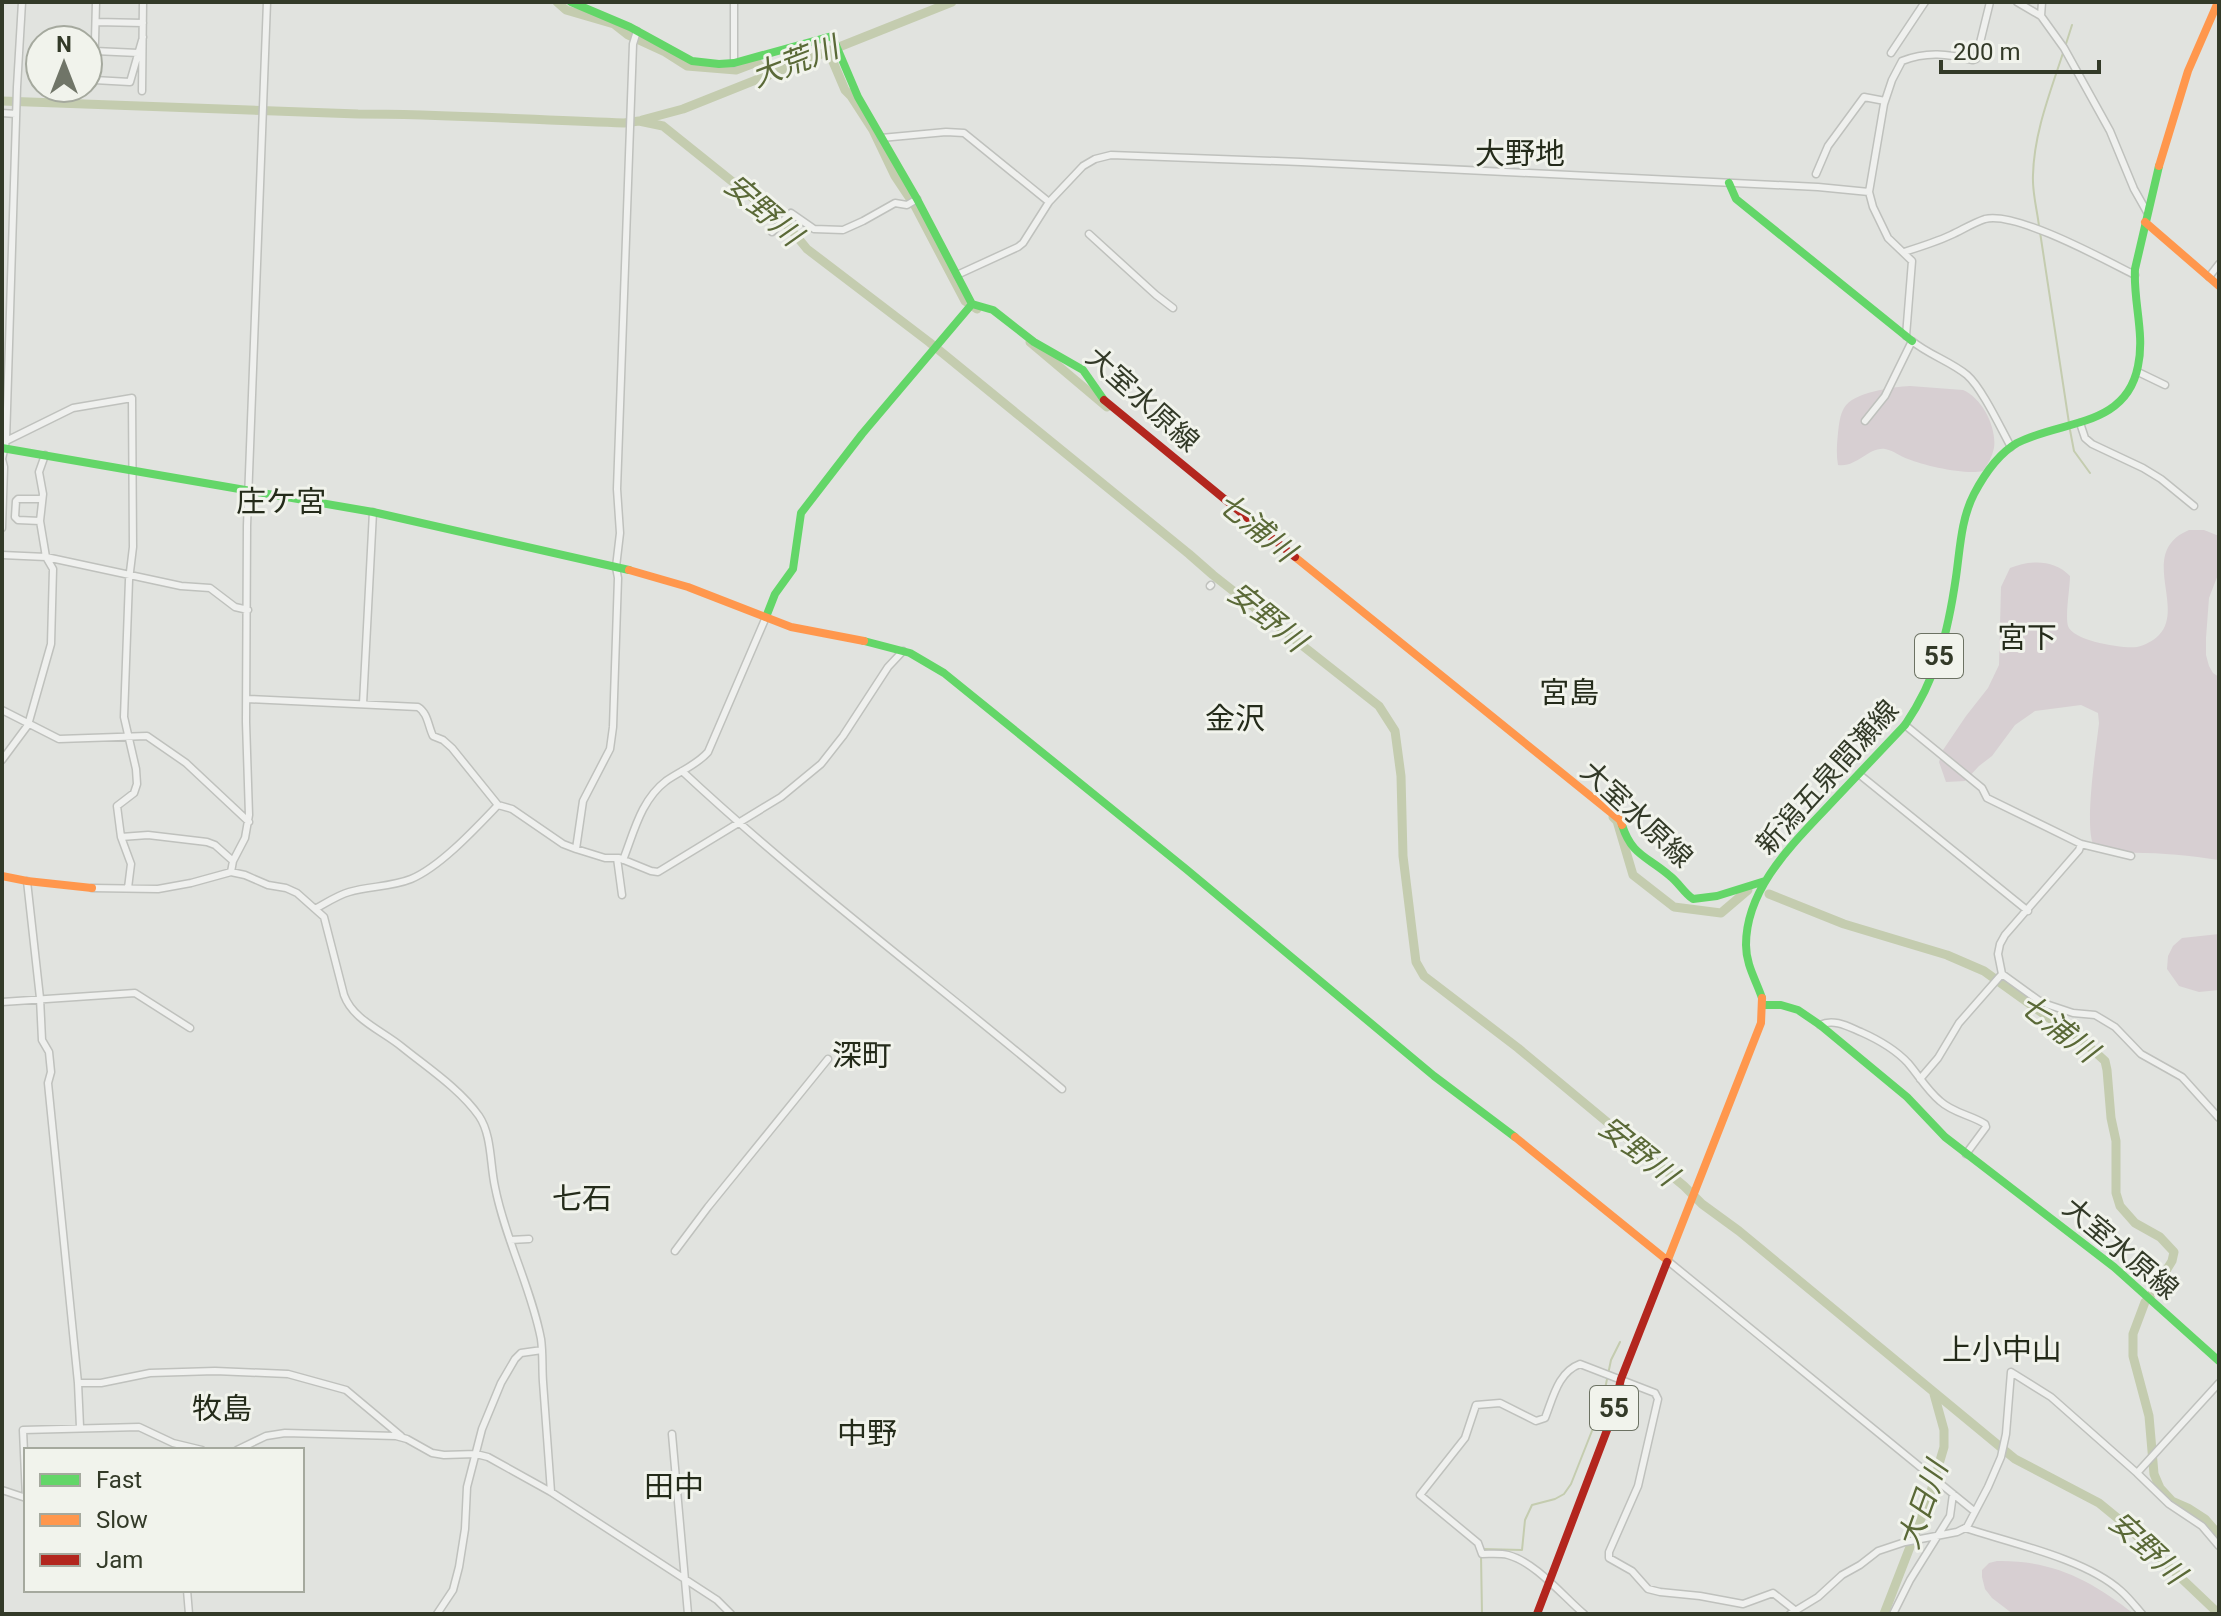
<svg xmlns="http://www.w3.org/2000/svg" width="2221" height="1616" font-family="Roboto,'Noto Sans JP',sans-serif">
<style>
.green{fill:#d7cfd2}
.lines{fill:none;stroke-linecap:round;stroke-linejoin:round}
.stream{stroke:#c4ccaf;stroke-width:2}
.river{stroke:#c4ccaf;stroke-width:9}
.street-casing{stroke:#bfc1bd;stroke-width:9}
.street{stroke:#eff0ee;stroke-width:6}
.fast{stroke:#63d668;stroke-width:8}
.slow{stroke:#ff974d;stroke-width:8}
.jam{stroke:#b3261e;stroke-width:8}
.labels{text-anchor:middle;stroke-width:6;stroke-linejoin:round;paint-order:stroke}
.shield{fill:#f1f3ec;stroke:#6c7263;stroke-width:2}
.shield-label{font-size:26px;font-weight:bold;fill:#333a28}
.street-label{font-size:28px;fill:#333a28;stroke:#f1f3ec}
.water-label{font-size:30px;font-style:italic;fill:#5a6937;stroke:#f1f3ec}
.neighbourhood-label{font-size:30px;fill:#242b1a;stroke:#f1f3ec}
</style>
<rect width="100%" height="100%" fill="#e1e3df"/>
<!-- green -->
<path class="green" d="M1910 386 1963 390C1982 398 1997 427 1994 448 1992 457 1988 464 1983 471 1966 475 1925 466 1908 459 1901 457 1893 450 1885 449 1868 447 1857 468 1838 465 1836 454 1837 443 1838 433 1839 424 1840 415 1844 408 1853 392 1893 387 1910 386Z
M2189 530H2204L2219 536V572L2209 598 2206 638V655L2209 666 2213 673 2219 677V860C2186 855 2154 852 2121 853 2113 853 2103 854 2097 850 2081 840 2097 744 2099 723L2098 713 2081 705 2035 711 2015 725 1992 756 1979 766 1965 781 1946 782 1939 762 1943 750 1966 716 1988 688 1999 665 2001 587 2010 568C2030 560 2054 559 2070 576 2070 588 2065 615 2068 626 2073 641 2123 649 2137 647 2145 645 2153 641 2159 635 2186 607 2137 552 2189 530Z
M2219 934V990L2199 992 2179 986 2167 969 2168 956 2173 946 2182 938Z
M1997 1561C2053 1560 2091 1580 2134 1614H2013L1992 1598 1985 1589 1982 1577V1570L1989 1563Z"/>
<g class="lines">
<!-- stream -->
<path class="stream" d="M2065 47 2072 25
M2039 226C2037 209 2032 192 2033 175 2034 133 2050 93 2063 53
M2040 232 2069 423
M2070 430 2074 451 2090 473
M1482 1549 1522 1550 1525 1520 1532 1505 1555 1499 1564 1494 1571 1484 1601 1408 1611 1360 1620 1342
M1481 1555 1482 1614"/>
<!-- river -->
<path class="river" d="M557 2 566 10 614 24 628 35 665 52 687 66 736 70 757 62 768 76
M828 50 845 90 851 96 873 130 895 176 915 206 965 301 977 309
M2 101 358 114C446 114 535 120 624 123L639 121 663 126 789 227 807 249 929 342 1189 554 1213 575 1379 706 1395 731 1401 776 1403 856 1412 930 1416 962 1424 976 1518 1048 1684 1186 1702 1204 1739 1231 2015 1459 2099 1503 2121 1521 2219 1614
M642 120 683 109 952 2
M1030 342 1107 407
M1613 817 1617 821 1633 875 1674 907 1721 913 1748 890
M1769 894 1844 924 1947 955 1984 971 2052 1020 2068 1029 2093 1050 2105 1061 2107 1070 2111 1118 2116 1141V1193L2120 1206 2135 1223 2160 1237 2174 1252 2172 1261 2151 1295
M2145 1302 2133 1334V1356L2149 1416 2154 1474 2160 1488 2172 1501 2188 1508 2205 1519 2219 1535
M1884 1614 1929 1498 1944 1447V1430L1934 1394"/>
<!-- street casing -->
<g class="street-casing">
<path id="street" d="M96 2 94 80 130 82 143 37
M734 2V63
M2017 2 2041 16 2064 48 2110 131 2134 189 2147 212
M2041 16 2042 2
M96 22 143 23
M95 51 138 53
M1891 53 1925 2
M142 91 143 2
M2 113 16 114
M881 138 946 132 964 133 1049 202
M1816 174 1828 146 1864 97 1885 101
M772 232 791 213 814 229 843 230 863 221 895 203 907 205 917 199
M1089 234 1156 295 1173 308
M1904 252C1920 247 1936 242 1951 235 1962 230 1973 223 1985 219 2016 211 2105 260 2135 275
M957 275 1018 247 1023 243 1049 202 1083 166 1095 159 1111 155 1301 162 1818 187 1869 192
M2209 277 2219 264
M1906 336 1912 261 1888 238 1873 207 1869 192 1884 104 1892 80 1902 61C1927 51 1948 54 1973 60L1976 59 1990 2
M2138 372 2165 385
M1865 421 1885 396 1912 341C1929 355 1950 361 1967 375 1982 388 2001 429 2011 447
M2080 423 2085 438 2092 444 2143 468 2161 479 2194 506
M6 441 73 408 132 398 133 547 129 580 124 717 136 769 137 784 134 793 117 806 121 837 131 864 128 888
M40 521 18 520 15 517 16 501 18 499H42
M2 528 4 467 2 459 6 441 17 87 22 2
M2 555 46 557 181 586 210 588 235 607 248 610
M1210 586 1211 585
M248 699 418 707C428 713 428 726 433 736L443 740 452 748 498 805 512 809 563 844 576 849 605 858H619L651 871 658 872 781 797 821 764 843 736 888 667 903 651
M363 704 373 512
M2 710 59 739 147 736 186 763 249 822
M1905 725 1982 788 1987 798 2081 844 2131 856
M2 760 28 725 51 644 53 569 46 557 40 521 43 494 39 472 45 455
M682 771C803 884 936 983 1062 1089
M1860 775 2028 911
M121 837 148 835 207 842 215 845 233 861
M2081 844 2079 850 2005 935 2000 944 1998 954 2002 974 2038 1000 2049 1005 2073 1013 2095 1015 2115 1027 2141 1054 2182 1077 2219 1118
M576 849 583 801 610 749 613 727 618 578 616 567 620 533 617 489 633 44 637 31
M617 858 622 895
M623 860C634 832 641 800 666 781 680 771 697 765 708 752L766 617
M231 872 233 861 245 838 249 815 246 722 247 526 267 2
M27 881 40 998 42 1040 49 1052 51 1072 48 1083 78 1383 80 1427
M92 888 158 889 191 883 231 872 245 875 268 885 286 888 297 893 324 917 344 995C353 1020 383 1031 402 1047 428 1068 460 1089 479 1116 492 1135 490 1165 495 1187 505 1239 531 1287 541 1339 543 1353 542 1368 543 1382 546 1419 548 1455 551 1492
M315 909C326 903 338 895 349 892 370 886 391 887 411 879 440 867 476 828 498 805
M2 1002 135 993 190 1028
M1820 1025C1834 1018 1849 1027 1861 1032 1879 1040 1895 1049 1908 1063 1919 1076 1927 1090 1940 1101 1953 1113 1971 1115 1985 1124L1986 1127 1966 1154
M1920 1079 1938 1058 1959 1023 2002 974
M510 1240 529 1239
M675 1251 708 1207 828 1059
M1668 1261 1974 1511
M78 1383H101L150 1373 215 1371 288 1374 346 1390 401 1436
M672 1434 688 1614
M237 1450 266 1436 285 1433 396 1436 407 1439 432 1453 444 1455 476 1454 488 1457 551 1492 717 1600 731 1614
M2137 1473 2219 1383
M2 1490 26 1498
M26 1498 23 1430 139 1427 173 1443 202 1450
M1965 1528C2011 1543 2086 1559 2121 1591 2129 1598 2135 1606 2142 1614
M187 1590 189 1614
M437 1614 453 1590 459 1567 465 1529 467 1487 482 1429 501 1383 515 1359 521 1353 542 1350
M1584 1614C1563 1596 1535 1562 1508 1555 1500 1553 1491 1554 1482 1554L1478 1543 1420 1495 1465 1438 1476 1405 1500 1403 1536 1421 1545 1418C1553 1398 1558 1372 1580 1364L1655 1393 1658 1399 1638 1486 1609 1552V1558L1632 1571 1648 1589 1660 1592 1700 1596 1743 1604 1773 1593 1796 1611
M1790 1614 1818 1597 1842 1575 1860 1565 1878 1551 1905 1542 1957 1532 1967 1527 1988 1487 2001 1457 2006 1434 2011 1372 2051 1397 2137 1473 2169 1504 2202 1526 2219 1546
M1893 1614 1910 1580 1950 1516 1953 1494"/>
</g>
<!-- street -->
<use href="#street" class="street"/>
<!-- fast -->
<path class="fast" d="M571 2 630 27 692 61 719 64 734 63 832 36 858 97 917 199 972 304 993 310 1034 342 1083 370 1104 400
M1729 183 1736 199 1912 341
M2 448 373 512 629 570
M766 617 775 594 793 569 801 513 862 434 972 304
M864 641 910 653 944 673 1186 869 1434 1076 1515 1137
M1622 825C1632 856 1647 856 1670 876 1679 883 1684 893 1693 899L1717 896 1765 881
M1762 998C1756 980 1746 965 1746 945 1746 886 1796 841 1833 801 1857 776 1881 750 1905 725 1937 678 1948 632 1956 577 1960 549 1961 519 1974 494 1984 475 1998 454 2017 443 2061 420 2126 428 2138 366 2145 334 2133 301 2135 269L2159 166
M1764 1005H1781L1798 1010 1820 1025 1907 1097 1945 1137 2114 1267 2219 1361"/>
<!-- slow -->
<path class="slow" d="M2159 166 2188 71 2218 2
M2145 222 2219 286
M1295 557 1620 820 1622 825
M629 570 688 587 791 627 864 641
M2 876 27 881 92 888
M1515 1137 1668 1261
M1667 1262 1761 1023 1762 998"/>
<!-- jam -->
<path class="jam" d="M1104 400 1295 557
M1537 1614 1612 1417 1621 1379 1667 1262"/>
</g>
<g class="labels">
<!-- shield labels -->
<g class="shield">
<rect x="1915" y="634" width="48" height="44" rx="6"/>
<rect x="1590" y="1386" width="48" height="44" rx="6"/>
</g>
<g class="shield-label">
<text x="1939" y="665">55</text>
<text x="1614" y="1417">55</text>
</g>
<!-- street labels -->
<g class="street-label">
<text transform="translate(1143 399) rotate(42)" y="10">大室水原線</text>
<text transform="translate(1827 777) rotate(-48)" y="10">新潟五泉間瀬線</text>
<text transform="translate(1637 814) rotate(43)" y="10">大室水原線</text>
<text transform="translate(2121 1248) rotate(40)" y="10">大室水原線</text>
</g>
<!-- water labels -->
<g class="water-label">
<text transform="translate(795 62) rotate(-21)" y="10">大荒川</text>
<text transform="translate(763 210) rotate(41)" y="10">安野川</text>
<text transform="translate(1256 527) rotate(39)" y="10">七浦川</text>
<text transform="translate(1267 617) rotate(39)" y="10">安野川</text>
<text transform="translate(2058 1028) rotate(38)" y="10">七浦川</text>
<text transform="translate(1638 1151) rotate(39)" y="10">安野川</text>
<text transform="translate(1923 1505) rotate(-70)" y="10">大日川</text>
<text transform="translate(2147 1548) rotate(43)" y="10">安野川</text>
</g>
<!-- neighbourhood labels -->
<g class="neighbourhood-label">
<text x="1520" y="164">大野地</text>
<text x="281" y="512">庄ケ宮</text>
<text x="2027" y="648">宮下</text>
<text x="1569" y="703">宮島</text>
<text x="1235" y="729">金沢</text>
<text x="862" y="1066">深町</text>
<text x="582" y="1209">七石</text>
<text x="2002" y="1360">上小中山</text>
<text x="222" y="1419">牧島</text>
<text x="867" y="1444">中野</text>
<text x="674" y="1497">田中</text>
</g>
</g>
<!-- border -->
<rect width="2221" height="1616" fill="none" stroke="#333a28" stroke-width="8"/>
<!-- legend -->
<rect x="24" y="1448" width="280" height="144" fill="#f1f3ec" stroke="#a5a99e" stroke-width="2"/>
<rect x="40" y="1474" width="40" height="12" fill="#63d668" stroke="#a5a99e" stroke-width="2"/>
<text x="96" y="1488" font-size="24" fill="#333a28">Fast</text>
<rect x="40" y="1514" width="40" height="12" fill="#ff974d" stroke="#a5a99e" stroke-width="2"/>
<text x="96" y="1528" font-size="24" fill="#333a28">Slow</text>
<rect x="40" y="1554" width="40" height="12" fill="#b3261e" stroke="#a5a99e" stroke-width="2"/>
<text x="96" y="1568" font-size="24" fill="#333a28">Jam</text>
<!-- north arrow -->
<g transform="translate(64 64)"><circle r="38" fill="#f1f3ec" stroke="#a5a99e" stroke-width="2"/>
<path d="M0-6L14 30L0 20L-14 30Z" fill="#707568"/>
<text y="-12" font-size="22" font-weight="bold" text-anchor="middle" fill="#333a28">N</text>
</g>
<!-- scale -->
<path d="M1941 60v12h158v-12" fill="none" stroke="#333a28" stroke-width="4"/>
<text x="1953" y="60" font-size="24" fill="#333a28" stroke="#f1f3ec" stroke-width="6" paint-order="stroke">200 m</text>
</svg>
